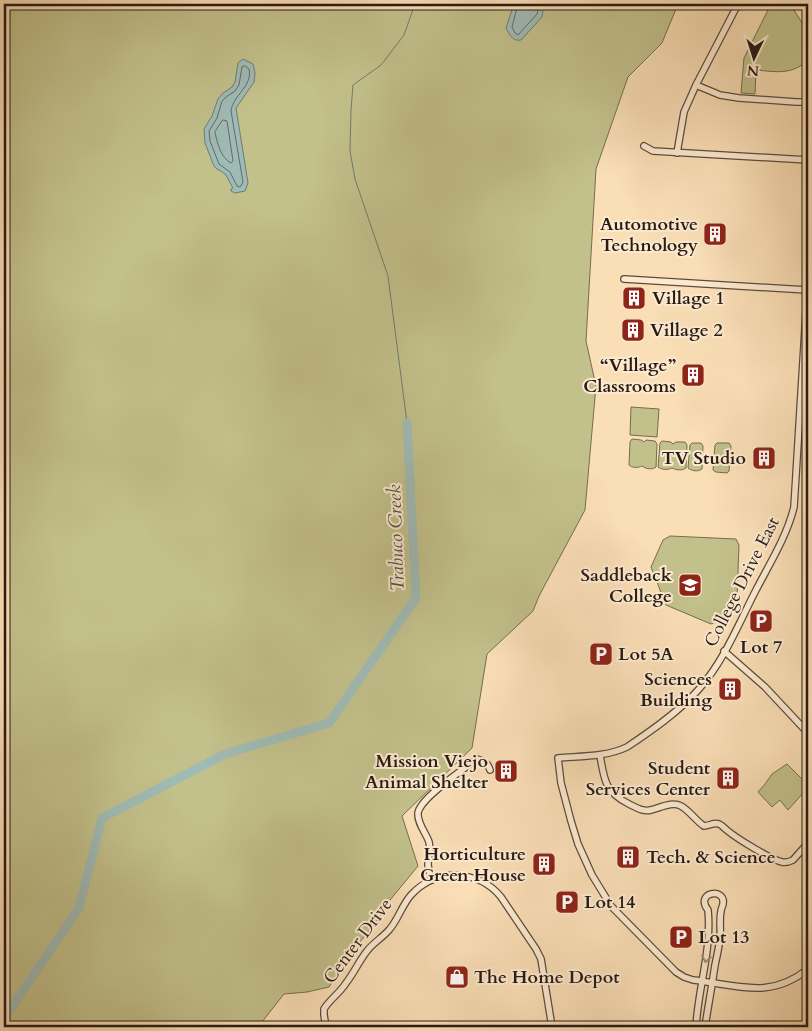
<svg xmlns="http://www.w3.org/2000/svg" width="812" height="1031" viewBox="0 0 812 1031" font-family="Cardo,serif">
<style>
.green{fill:#c2c08b;stroke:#756d50}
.water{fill:#9fbbb5;stroke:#6f7b75}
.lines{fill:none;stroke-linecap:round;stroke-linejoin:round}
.shore{stroke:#646a64;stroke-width:1}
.stream{stroke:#6f7b75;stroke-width:1}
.river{stroke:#9fbbb5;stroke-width:9}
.minor-casing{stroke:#5c4b3c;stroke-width:8}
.minor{stroke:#fcead0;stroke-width:5.5}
.oneway{stroke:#9d8c7b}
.labels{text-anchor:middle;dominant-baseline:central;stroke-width:4;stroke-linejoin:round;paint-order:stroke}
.poi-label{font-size:18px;font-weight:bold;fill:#281a14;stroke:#fcead0;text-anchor:end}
.street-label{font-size:18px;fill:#281a14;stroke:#fcead0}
.water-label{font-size:19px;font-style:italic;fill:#52524c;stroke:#fcead0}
</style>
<rect width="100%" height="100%" fill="#fadeb6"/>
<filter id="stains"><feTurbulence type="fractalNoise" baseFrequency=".004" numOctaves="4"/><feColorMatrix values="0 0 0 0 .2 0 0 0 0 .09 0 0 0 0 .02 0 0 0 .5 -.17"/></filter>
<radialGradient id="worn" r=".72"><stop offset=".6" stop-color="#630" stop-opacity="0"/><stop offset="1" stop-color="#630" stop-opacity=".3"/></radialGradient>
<g class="green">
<polygon points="4,4 678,4 662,43 628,77 596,169 586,341 596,386 585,510 539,596 533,611 487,654 472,748 402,816 418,866 390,900 375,924 358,944 329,987 307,992 284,994 258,1027 4,1027"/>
<path d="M771 4H790L808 32V60C792 75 777 72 756 70L755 94 741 93 744 58Z"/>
<polygon points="631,407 659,409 657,437 630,435"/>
<path d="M632 439 641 440 644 442 646 440 655 441 657 444 656 467C652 470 646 469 642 466 638 468 632 468 629 465L630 442Z"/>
<path d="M662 441 671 442 673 444 676 442H685L687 445 686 468C682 471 676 470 672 468 668 470 662 470 658 467L660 443Z"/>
<path d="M692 443H701L703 446 702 469C698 472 692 471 688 468L690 445Z"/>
<polygon points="717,443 729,443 731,446 729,471 727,473 716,472 713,470 715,445"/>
<polygon points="670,536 736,539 739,545 737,597 725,618 711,624 666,605 651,567 663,540"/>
<polygon points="787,764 808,785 804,789 804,792 788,810 780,800 772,807 758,792 765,784 772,774"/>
</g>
<g class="water">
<path d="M514 4H541L543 11 542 17 521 40C513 42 509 34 506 28Z"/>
<polygon points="243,59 253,64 255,73 254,82 236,108 248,183 245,191 235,193 231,191 231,189 233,188 226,175 221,171 217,169 214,166 205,143 204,129 212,116 218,99 223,93 232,87 235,82 238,63"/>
</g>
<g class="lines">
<g class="shore">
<polyline points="518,4 512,27 515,33 518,35 537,14 538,11 537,4"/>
<path d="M245 66 249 69C253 86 233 95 231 111L243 182 241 186 239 187 237 186 230 172 219 164 210 141 209 131 217 118 222 101 226 97 235 91 239 85 242 67Z"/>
<path d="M223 120 227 121 233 161 231 163C221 158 217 143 215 132Z"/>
</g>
<polyline class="stream" points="407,423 388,276 355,179 350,151 351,110 353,85 381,65 404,35 415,4"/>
<polyline class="river" points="4,1018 79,908 102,818 225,754 329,723 416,598 407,423"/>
<g class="minor-casing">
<g id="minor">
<polyline points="696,85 720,95 739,98 796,102 804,102 808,100"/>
<polyline points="644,146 653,151 808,160"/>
<polyline points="677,153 684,112 696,85 738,4"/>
<polyline points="624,279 807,290"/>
<path d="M808 280 794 507C787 536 770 563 756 590 739 623 724 661 699 689 680 711 651 731 627 747 606 757 581 756 558 758L561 783 571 821 578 844 592 875 611 906 676 972 684 977 693 980C737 985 770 1000 808 969"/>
<polyline points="724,651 765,687 808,733"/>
<path d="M600 755C604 780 605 792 629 804 637 808 643 812 651 810 660 808 672 801 681 806 690 811 696 821 704 826 709 826 714 822 719 824 722 825 725 829 728 831 736 838 772 860 782 862 786 863 789 862 793 860L808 843"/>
<path d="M431 880C430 875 429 870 428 865 428 857 431 850 429 842 426 833 417 823 418 813 420 798 464 769 477 759 484 761 488 763 490 770"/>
<path d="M326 1027 324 1015V1009C330 999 340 993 346 983 354 973 359 961 367 951 373 943 382 938 389 930 398 920 402 905 411 895 436 868 478 869 501 897L536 949 541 959 552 1027"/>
<path d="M696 1027C698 988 712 950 708 910 694 892 726 887 723 904 723 906 721 908 721 911 719 920 721 929 720 938 719 947 717 956 715 965 712 986 708 1007 705 1027"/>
</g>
</g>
<use href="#minor" class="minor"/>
</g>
<defs><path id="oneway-chevron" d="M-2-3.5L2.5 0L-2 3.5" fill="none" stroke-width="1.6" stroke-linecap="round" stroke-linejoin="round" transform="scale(1.25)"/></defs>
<use class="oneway" href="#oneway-chevron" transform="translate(706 959) rotate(99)"/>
<defs>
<g id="building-square" transform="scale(1.25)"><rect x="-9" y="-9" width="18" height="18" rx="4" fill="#8f2418" stroke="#fcead0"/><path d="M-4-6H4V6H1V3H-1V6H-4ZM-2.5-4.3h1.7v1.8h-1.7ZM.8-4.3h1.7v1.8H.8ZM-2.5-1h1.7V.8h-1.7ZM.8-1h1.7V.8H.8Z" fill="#fff"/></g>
<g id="university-square" transform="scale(1.25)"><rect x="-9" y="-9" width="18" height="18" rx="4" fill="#8f2418" stroke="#fcead0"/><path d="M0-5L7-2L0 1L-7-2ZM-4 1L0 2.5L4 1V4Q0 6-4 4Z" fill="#fff"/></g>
<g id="parking-square" transform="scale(1.25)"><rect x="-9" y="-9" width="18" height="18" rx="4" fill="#8f2418" stroke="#fcead0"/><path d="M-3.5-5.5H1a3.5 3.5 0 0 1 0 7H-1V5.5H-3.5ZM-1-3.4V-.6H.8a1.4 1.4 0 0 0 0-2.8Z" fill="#fff"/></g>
<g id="shop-square" transform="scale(1.25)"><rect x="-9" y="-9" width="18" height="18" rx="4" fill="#8f2418" stroke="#fcead0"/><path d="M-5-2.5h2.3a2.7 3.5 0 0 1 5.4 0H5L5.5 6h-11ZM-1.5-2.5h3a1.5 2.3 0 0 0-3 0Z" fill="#fff"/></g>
</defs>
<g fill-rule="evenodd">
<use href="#building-square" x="715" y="234"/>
<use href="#building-square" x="634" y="298"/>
<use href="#building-square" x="633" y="330"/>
<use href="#building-square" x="693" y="375"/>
<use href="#building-square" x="764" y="458"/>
<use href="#university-square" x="690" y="585"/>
<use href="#parking-square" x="761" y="621"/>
<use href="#parking-square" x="601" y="654"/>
<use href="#building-square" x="730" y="689"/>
<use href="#building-square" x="506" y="771"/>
<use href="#building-square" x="728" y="778"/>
<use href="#building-square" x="628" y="857"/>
<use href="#building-square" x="544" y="864"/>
<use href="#parking-square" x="567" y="902"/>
<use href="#parking-square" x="681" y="937"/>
<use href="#shop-square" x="457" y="977"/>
</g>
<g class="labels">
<g class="poi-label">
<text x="698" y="224">Automotive<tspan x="698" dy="21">Technology</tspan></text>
<text x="652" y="298" text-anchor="start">Village 1</text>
<text x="650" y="330" text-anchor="start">Village 2</text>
<text x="676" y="365">“Village”<tspan x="676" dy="21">Classrooms</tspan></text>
<text x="746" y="458">TV Studio</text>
<text x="672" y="575">Saddleback<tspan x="672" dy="21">College</tspan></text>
<text x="761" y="647" text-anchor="middle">Lot 7</text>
<text x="618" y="654" text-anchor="start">Lot 5A</text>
<text x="712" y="679">Sciences<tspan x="712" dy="21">Building</tspan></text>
<text x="488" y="761">Mission Viejo<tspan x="488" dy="21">Animal Shelter</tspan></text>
<text x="710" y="768">Student<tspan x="710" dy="21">Services Center</tspan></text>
<text x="526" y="854">Horticulture<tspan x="526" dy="21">Green House</tspan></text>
<text x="646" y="857" text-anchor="start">Tech. &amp; Science</text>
<text x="584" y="902" text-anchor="start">Lot 14</text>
<text x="698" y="937" text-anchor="start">Lot 13</text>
<text x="474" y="977" text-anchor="start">The Home Depot</text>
</g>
<g class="street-label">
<text transform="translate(742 582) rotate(-63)">College Drive East</text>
<text transform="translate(358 941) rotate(-53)">Center Drive</text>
</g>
<g class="water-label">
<text transform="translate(396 538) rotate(-92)">Trabuco Creek</text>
</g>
</g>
<rect width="812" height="1031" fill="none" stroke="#fadeb6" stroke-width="20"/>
<rect x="5" y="5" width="802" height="1021" fill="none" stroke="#281a14" stroke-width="2.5"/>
<rect x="10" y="10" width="792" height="1011" fill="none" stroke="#281a14"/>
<g transform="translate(754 58) rotate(184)" stroke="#fcead0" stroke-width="4" paint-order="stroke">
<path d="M0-4L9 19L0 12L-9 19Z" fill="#281a14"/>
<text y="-8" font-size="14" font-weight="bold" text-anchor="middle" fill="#281a14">N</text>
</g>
<rect width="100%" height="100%" filter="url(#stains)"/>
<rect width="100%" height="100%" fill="url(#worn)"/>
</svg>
